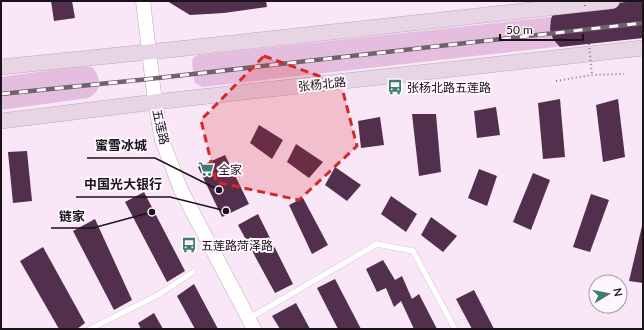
<svg xmlns="http://www.w3.org/2000/svg" width="644" height="330" viewBox="0 0 644 330" font-family="Lato,'Noto Sans SC',sans-serif">
<style>
.green{fill:#e5bddf}
.building{fill:#512f4d}
.lines{fill:none;stroke-linecap:round;stroke-linejoin:round}
.service-casing{stroke:#bcaab9;stroke-width:6}
.tertiary-casing{stroke:#bcaab9;stroke-width:15}
.secondary-casing{stroke:#bcaab9;stroke-width:16}
.path{stroke:#867984;stroke-width:2;stroke-dasharray:1 3;stroke-linecap:butt}
.service{stroke:#fff;stroke-width:5.5}
.tertiary{stroke:#fff;stroke-width:14}
.secondary{stroke:#e7d4e5;stroke-width:15}
.rail-casing{stroke:#6e626c;stroke-width:4.5}
.rail{stroke:#fff7fd;stroke-width:3;stroke-dasharray:9;stroke-linecap:butt}
.path-bridge{stroke:#867984;stroke-width:2;stroke-dasharray:1 3;stroke-linecap:butt}
.marked{fill:#d62828;fill-opacity:0.2;stroke:#d62828;stroke-width:3;stroke-dasharray:8 5;stroke-linejoin:round}
.labels{text-anchor:middle;dominant-baseline:central;stroke-width:4;stroke-linejoin:round;paint-order:stroke}
.street-label{font-size:12px;fill:#1a1319;stroke:#fff7fd}
.poi-label{font-size:12px;fill:#1a1319;stroke:#fff7fd;text-anchor:start}
.leader{fill:none;stroke:#1a1319;stroke-width:1.5}
.callout-dot{fill:#1a1319;stroke:#fff7fd;stroke-width:1.5}
.callout-label{font-size:13px;text-anchor:middle;font-weight:bold;fill:#1a1319;stroke:#fff7fd;stroke-width:4;stroke-linejoin:round;paint-order:stroke}
</style>
<rect width="100%" height="100%" fill="#f9e6f6"/>
<g class="green">
<polygon points="643,7 643,37 202,87 195,83 192,64 193,58 199,55"/>
<path d="M82 66 92 67C102 78 102 91 88 98L1 110V77Z"/>
</g>
<g class="building">
<polygon points="51,1 72,1 75,18 54,21"/>
<polygon points="167,1 266,1 267,7 224,13 190,15"/>
<polygon points="635,1 643,1 643,38 560,47 553,39 550,29 551,19 555,10"/>
<polygon points="560,99 565,157 543,159 538,103"/>
<polygon points="618,99 625,157 603,162 596,105"/>
<polygon points="496,107 500,135 477,138 474,111"/>
<polygon points="412,114 436,114 441,172 419,176"/>
<polygon points="380,117 384,145 361,148 358,121"/>
<polygon points="259,125 283,140 272,159 250,143"/>
<polygon points="296,144 323,162 309,178 287,162"/>
<polygon points="27,151 32,201 13,203 8,152"/>
<polygon points="225,155 249,204 222,217 198,167"/>
<polygon points="335,167 361,185 347,201 325,185"/>
<polygon points="479,169 497,176 487,206 468,198"/>
<polygon points="533,173 550,180 531,230 513,222"/>
<polygon points="144,192 185,271 167,282 125,202"/>
<polygon points="591,194 609,200 590,252 573,247"/>
<polygon points="391,196 417,214 406,232 381,214"/>
<polygon points="303,198 328,245 312,254 289,205"/>
<polygon points="258,214 293,284 275,293 238,225"/>
<polygon points="431,217 457,236 443,252 421,235"/>
<polygon points="95,219 132,300 114,310 73,231"/>
<polygon points="642,226 643,226 643,283 629,281"/>
<polygon points="43,247 85,323 77,329 59,329 20,261"/>
<polygon points="383,260 395,280 402,276 412,299 419,294 437,329 414,329 401,301 394,307 386,288 377,292 366,269"/>
<polygon points="335,279 361,329 338,329 317,288"/>
<polygon points="194,284 218,329 195,329 177,296"/>
<polygon points="474,290 494,329 472,329 456,299"/>
<polygon points="296,303 310,329 280,329 272,316"/>
<polygon points="154,313 163,329 141,329 138,323"/>
</g>
<g class="lines">
<g class="service-casing">
<g id="service">
<polyline points="248,319 377,244 413,251 455,329"/>
<polyline points="90,329 158,295 193,272"/>
</g>
</g>
<g class="tertiary-casing">
<polyline id="tertiary" points="143,1 155,102 162,140 181,190 254,329"/>
</g>
<g class="secondary-casing">
<g id="secondary">
<polyline points="1,67 187,48 612,1"/>
<polyline points="1,121 155,102 643,48"/>
</g>
</g>
<polyline class="path" points="556,81 592,75 624,74"/>
<use href="#service" class="service"/>
<use href="#tertiary" class="tertiary"/>
<use href="#secondary" class="secondary"/>
<g class="rail-casing">
<polyline id="rail" points="1,94 149,79 643,23"/>
</g>
<use href="#rail" class="rail"/>
<g class="path-bridge">
<polyline points="585,1 585,7"/>
<polyline points="589,44 592,75"/>
</g>
</g>
<path class="marked" d="M264 56 341 84 357 146 299 200 216 182 201 120Z"/>
<defs>
<g id="bus-bare" transform="scale(1.2)"><path d="M-5-6H5V4H4V6H2V4H-2V6H-4V4H-5ZM-3.5-4V0h7V-4ZM-3.5 1.2v1.5H-2V1.2ZM2 1.2v1.5H3.5V1.2Z" fill="#3c7d6d" stroke="#fff7fd" stroke-width="2.5" paint-order="stroke"/></g>
<g id="supermarket-bare" transform="scale(1.2)"><path d="M-6-5.5h2.5l.6 2H6L4.5 2H-2.5L-4.4-4H-6ZM-1.5 3.2a1.3 1.3 0 1 0 .1 0ZM3 3.2a1.3 1.3 0 1 0 .1 0Z" fill="#3c7d6d" stroke="#fff7fd" stroke-width="2.5" paint-order="stroke"/></g>
</defs>
<g fill-rule="evenodd">
<use href="#bus-bare" x="395" y="87"/>
<use href="#supermarket-bare" x="206" y="169"/>
<use href="#bus-bare" x="189" y="245"/>
</g>
<g class="labels">
<g class="street-label">
<text transform="translate(322 84) rotate(-6)">张杨北路</text>
<text transform="translate(161 127) rotate(77)">五莲路</text>
</g>
<g class="poi-label">
<text x="407" y="87">张杨北路五莲路</text>
<text x="218" y="169">全家</text>
<text x="201" y="245">五莲路菏泽路</text>
</g>
</g>
<path class="leader" d="M219 190L155 158H87M226 211L170 197H76M152 212L93 228H51"/>
<g class="callout-dot">
<circle cx="219" cy="190" r="4"/>
<circle cx="226" cy="211" r="4"/>
<circle cx="152" cy="212" r="4"/>
</g>
<g class="callout-label">
<text x="121" y="150">蜜雪冰城</text>
<text x="123" y="189">中国光大银行</text>
<text x="72" y="221">链家</text>
</g>
<rect width="644" height="330" fill="none" stroke="#1a1319" stroke-width="4"/>
<g transform="translate(608 294) rotate(80)"><circle r="19" fill="#fff7fd" stroke="#a39ca2"/>
<path d="M0-3L7 15L0 10L-7 15Z" fill="#3c7d6d"/>
<text y="-6" font-size="11" font-weight="bold" text-anchor="middle" fill="#1a1319">N</text>
</g>
<path d="M500 34v6h83v-6" fill="none" stroke="#1a1319" stroke-width="2"/>
<text x="506" y="34" font-size="12" fill="#1a1319" stroke="#fff7fd" stroke-width="3" paint-order="stroke">50 m</text>
</svg>
